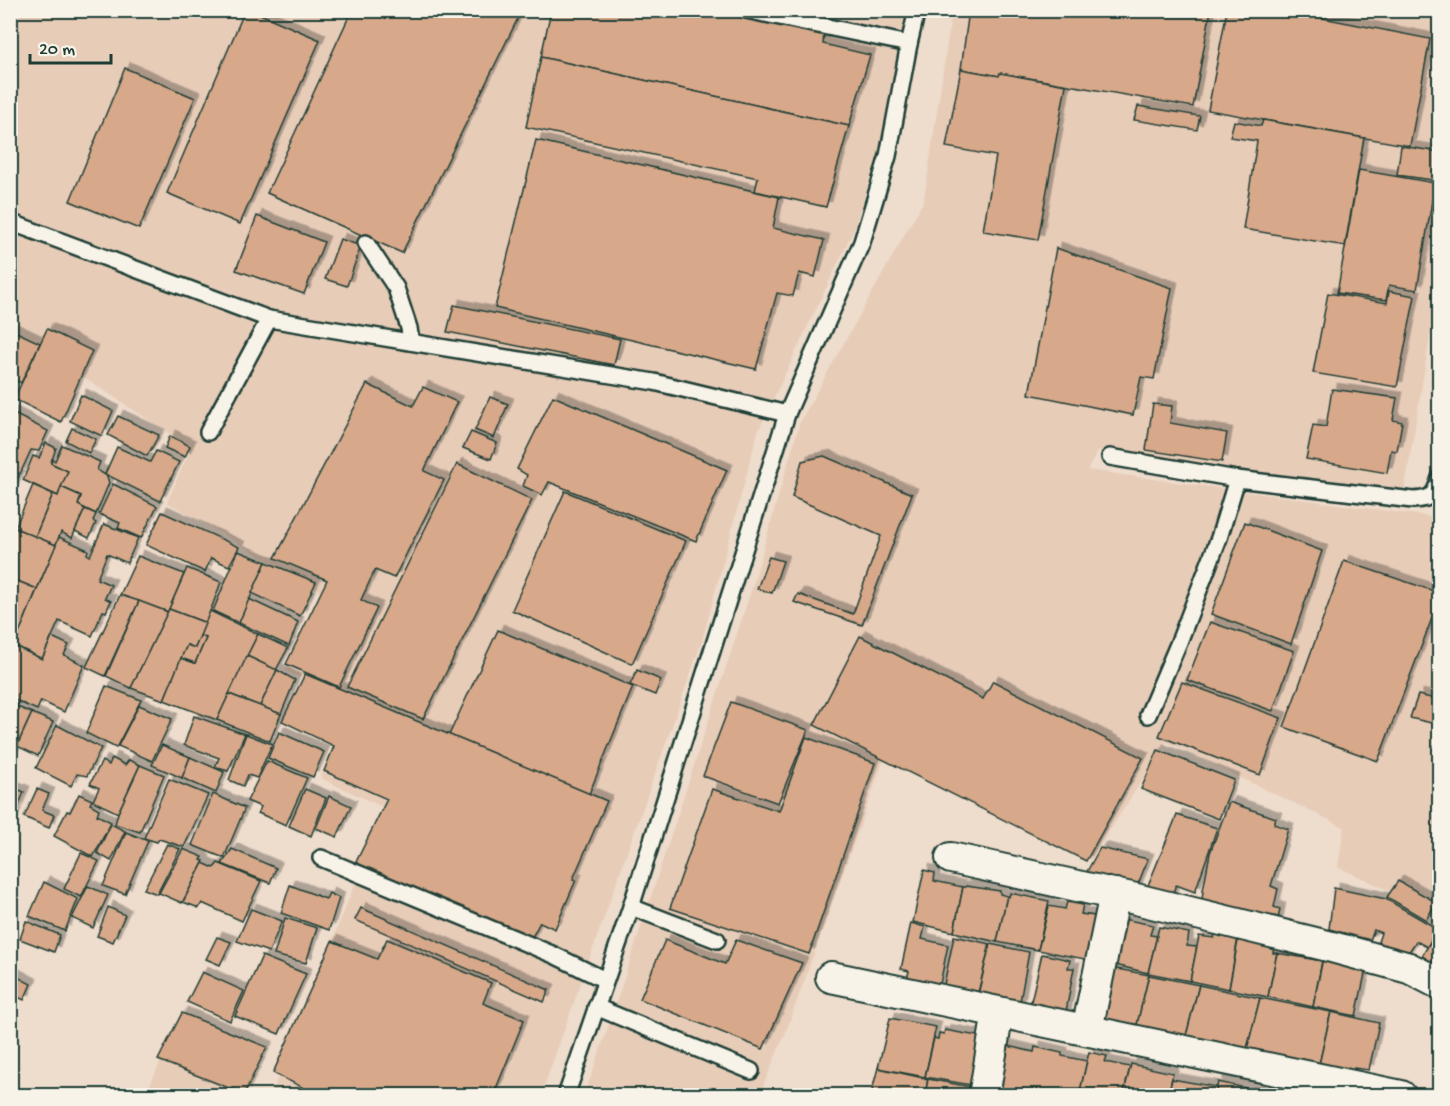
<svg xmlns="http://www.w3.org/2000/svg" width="1450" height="1106" viewBox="0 0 1450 1106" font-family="'Gochi Hand',sans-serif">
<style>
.built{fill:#e7ccb8}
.building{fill:#d8a88a;stroke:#1f3d34;stroke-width:1.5;filter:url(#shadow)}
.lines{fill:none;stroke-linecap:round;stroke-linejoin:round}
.service-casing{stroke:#1f3d34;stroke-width:20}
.minor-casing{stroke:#1f3d34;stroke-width:34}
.service{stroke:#f7f3e8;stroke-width:15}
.minor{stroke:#f7f3e8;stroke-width:30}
</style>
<defs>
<filter id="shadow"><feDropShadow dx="5.5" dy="-5.5" stdDeviation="0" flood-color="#0004"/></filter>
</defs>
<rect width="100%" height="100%" fill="#eedccc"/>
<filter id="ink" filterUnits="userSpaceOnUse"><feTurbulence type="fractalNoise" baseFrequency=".0167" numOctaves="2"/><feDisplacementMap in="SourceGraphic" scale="12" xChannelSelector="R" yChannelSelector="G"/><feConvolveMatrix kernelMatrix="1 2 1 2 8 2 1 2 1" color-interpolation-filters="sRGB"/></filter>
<g filter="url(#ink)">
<g class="built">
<polygon points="10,11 920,11 915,37 854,229 758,431 702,641 541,1095 271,1095 385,808 320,778 334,746 288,722 308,681 285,671 320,591 167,502 191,448 11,329"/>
<polygon points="952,11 1439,11 1439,282 1404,492 1098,451 1087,470 1439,518 1439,913 1338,867 1344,827 1166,742 1091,860 884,759 785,1034 759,1095 584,1096 607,1031 752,588 800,422 924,200"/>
<polygon points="161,1061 247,1095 145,1096"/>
</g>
<g class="building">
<polygon points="245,10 251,10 320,40 240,224 167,193"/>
<polygon points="352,10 522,10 402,253 267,193"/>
<polygon points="551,10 724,10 824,33 823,44 870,55 849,126 541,57"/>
<polygon points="969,10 1211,10 1193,107 1000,73 999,76 961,69"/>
<polygon points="1227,10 1282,10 1430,39 1410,146 1208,110"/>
<polygon points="541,57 849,126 826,207 755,191 758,178 526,127"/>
<polygon points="125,68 195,98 139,229 70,201"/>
<polygon points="961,69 999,76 1000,73 1066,85 1038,240 983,231 996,156 946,147"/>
<polygon points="1138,106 1200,116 1197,130 1134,120"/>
<polygon points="1263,120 1364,138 1345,246 1243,229 1257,141 1230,137 1234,121 1261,126"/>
<polygon points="536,140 779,197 773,228 824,240 815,277 799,273 793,296 777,293 756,369 495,308"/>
<polygon points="1401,146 1440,152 1440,181 1397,175"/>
<polygon points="1359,170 1435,183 1417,290 1389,285 1386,300 1337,293"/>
<polygon points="257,216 324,242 304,294 236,270"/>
<polygon points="340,239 361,246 347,286 325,279"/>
<polygon points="1056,248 1172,288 1154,379 1141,377 1133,415 1029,394"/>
<polygon points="1389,291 1415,296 1397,387 1313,373 1328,293 1387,303"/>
<polygon points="454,305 620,339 614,365 447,332"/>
<polygon points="10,329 40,343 21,383 10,377"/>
<polygon points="47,329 92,351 61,422 14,399"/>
<polygon points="367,384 413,406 423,387 457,402 424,471 444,480 394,578 375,570 361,600 377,608 339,687 286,664 327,580 275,558"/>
<polygon points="1332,389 1397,398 1393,420 1402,422 1397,451 1391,450 1387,473 1306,459 1313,425 1326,427"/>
<polygon points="81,395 113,411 102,436 70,421"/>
<polygon points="553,396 727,470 696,541 549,482 542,495 523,486 527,475 517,469"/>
<polygon points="490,397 508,404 494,438 475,430"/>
<polygon points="1153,404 1172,406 1170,423 1227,433 1222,462 1146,450"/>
<polygon points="10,412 48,431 39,451 31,450 20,474 10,470"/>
<polygon points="118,416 159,435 147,456 108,435"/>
<polygon points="72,428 96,439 89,453 66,441"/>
<polygon points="471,432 497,443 491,459 463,448"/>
<polygon points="170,436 190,446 185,457 165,448"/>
<polygon points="46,443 56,448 51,463 68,471 58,496 23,480 33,456 39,458"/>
<polygon points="62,445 100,462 97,470 107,476 109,483 96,514 78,505 81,496 61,487 68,471 51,463 52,459 55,461"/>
<polygon points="117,447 150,462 156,451 179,462 160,501 105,474"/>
<polygon points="824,456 912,494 862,625 794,602 798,594 853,614 881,536 792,497 802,461"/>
<polygon points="457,464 532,500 423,719 347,687"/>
<polygon points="10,472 19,476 10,494"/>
<polygon points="113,484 157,506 141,538 118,528 120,523 99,514"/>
<polygon points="33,485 53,494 35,537 15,528"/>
<polygon points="61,487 81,496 78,505 85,509 72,538 61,532 56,545 35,537 53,494 58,496"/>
<polygon points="565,491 686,541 632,664 512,610"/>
<polygon points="85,509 96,514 93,521 96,523 89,538 75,531"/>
<polygon points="162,512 239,547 229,566 211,558 205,572 146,545"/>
<polygon points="1245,522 1322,551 1291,644 1211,614"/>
<polygon points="104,524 138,538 127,563 107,554 97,579 111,585 105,598 111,601 106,612 103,611 92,636 59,621 42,659 14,645 59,537 88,550 87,554 90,556"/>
<polygon points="15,528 56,545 37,589 10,578 10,538"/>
<polygon points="238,551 266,562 239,623 213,611"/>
<polygon points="138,556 184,574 168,612 120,595"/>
<polygon points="769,557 783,561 772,593 757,589"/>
<polygon points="1344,561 1440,593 1440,597 1378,761 1284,727"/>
<polygon points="266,562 316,582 300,616 252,593"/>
<polygon points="187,568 221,582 206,623 169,609"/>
<polygon points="10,578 37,589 17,638 10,635"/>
<polygon points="120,595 139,601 105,676 86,667"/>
<polygon points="249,599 298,622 289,646 239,623"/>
<polygon points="139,601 168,612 131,688 106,676"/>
<polygon points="169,609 206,623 195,648 187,645 164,700 131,688"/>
<polygon points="210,611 258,634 217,720 164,700 181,658 195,663 206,638 200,636"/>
<polygon points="1210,622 1294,651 1273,711 1187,680"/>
<polygon points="498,630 633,687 589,794 449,735"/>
<polygon points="258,634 288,648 276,670 247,656"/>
<polygon points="200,636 206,638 195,663 181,658 187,645 195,648"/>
<polygon points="860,636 983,699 993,681 1143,758 1086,861 814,725"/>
<polygon points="52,637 69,645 64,655 84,665 64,712 41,701 37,710 10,698 10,644 42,659"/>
<polygon points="247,656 277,670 260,706 229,694"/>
<polygon points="277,670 295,680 281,714 260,706"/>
<polygon points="637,670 661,680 655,695 630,685"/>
<polygon points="305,674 607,801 573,879 576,880 555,929 540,922 530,941 352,870 387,799 324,771 334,746 282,721"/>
<polygon points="1182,682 1281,718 1260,775 1159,736"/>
<polygon points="106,686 141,700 116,748 86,733"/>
<polygon points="229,694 281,714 270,741 217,720"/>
<polygon points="1418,695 1440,700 1440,725 1410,718"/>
<polygon points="731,702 808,730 778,803 703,776"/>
<polygon points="10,704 32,713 11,759 10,759"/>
<polygon points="139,705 172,719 152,761 118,746"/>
<polygon points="32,713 53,722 38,756 17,746"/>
<polygon points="194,716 245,734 228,771 215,767 219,758 184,745"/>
<polygon points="57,725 101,748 87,776 77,774 71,786 36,768"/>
<polygon points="279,732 324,752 313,777 268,758"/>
<polygon points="246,734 272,744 257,778 248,775 243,786 229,780"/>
<polygon points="806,737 875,763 809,954 670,908 712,789 779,811"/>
<polygon points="162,745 190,757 182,778 152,765"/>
<polygon points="1158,750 1234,780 1219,819 1141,789"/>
<polygon points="190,757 224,772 216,793 182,778"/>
<polygon points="112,758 125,765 129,760 140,765 118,813 93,801 99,788 90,784 102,761 109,765"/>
<polygon points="267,761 307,778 286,825 258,813 261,807 247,801"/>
<polygon points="140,765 164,775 140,832 115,824 118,813"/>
<polygon points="169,779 208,795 184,847 159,839 157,842 144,838"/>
<polygon points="10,786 24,792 11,825 10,824"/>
<polygon points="37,789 49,794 42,810 54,815 49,828 24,817"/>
<polygon points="305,789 326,798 311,836 289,826"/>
<polygon points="79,794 92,800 90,804 99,809 97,815 111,822 93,857 54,836 67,811 70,812"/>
<polygon points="213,794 245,808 224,858 192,845"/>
<polygon points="329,796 351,806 337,837 316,828"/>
<polygon points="1229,802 1276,818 1274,824 1288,829 1271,886 1278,889 1274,907 1280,909 1276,929 1201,910 1203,890 1210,853"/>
<polygon points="1177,815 1217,828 1195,892 1176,885 1167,906 1142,900"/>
<polygon points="111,824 125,831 111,861 97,853"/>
<polygon points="126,832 148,841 125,894 103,886"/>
<polygon points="167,844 180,849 157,894 144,889"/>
<polygon points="1100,848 1148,859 1133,897 1080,884"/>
<polygon points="183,849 203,857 201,860 204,861 182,903 159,893"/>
<polygon points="232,849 276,868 270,883 222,864"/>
<polygon points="81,853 99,861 81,897 64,889"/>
<polygon points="203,863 214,868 218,863 261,881 242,921 202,903 199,908 183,902"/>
<polygon points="924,870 935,873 934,881 963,887 954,932 913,922"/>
<polygon points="1398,881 1436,902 1426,920 1387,897"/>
<polygon points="44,882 78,899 65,931 29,916"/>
<polygon points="290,885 326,899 329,893 339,898 329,930 281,913"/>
<polygon points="88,886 108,895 93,928 72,918"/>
<polygon points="966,886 1000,891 1000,894 1007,896 997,942 954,932 963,887 966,887"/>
<polygon points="1334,888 1386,899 1438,929 1427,947 1416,941 1405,958 1377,945 1381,933 1374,930 1370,940 1329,929"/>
<polygon points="1010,893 1049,901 1038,950 997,942 1007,896 1009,897"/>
<polygon points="1067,902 1083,905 1081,914 1095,916 1093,925 1105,927 1095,961 1038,950 1049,906 1065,909"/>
<polygon points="108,907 125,915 113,942 97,936"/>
<polygon points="361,908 549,990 544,1002 355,920"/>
<polygon points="251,909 282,921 269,952 237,941"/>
<polygon points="1113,917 1153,925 1150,935 1157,936 1148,973 1103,962"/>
<polygon points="285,918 317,928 306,963 274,955"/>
<polygon points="26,921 60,935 54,952 20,939"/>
<polygon points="911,923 925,927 922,939 948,945 939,989 906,983 909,971 901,969"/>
<polygon points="1159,927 1189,933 1187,946 1197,947 1190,981 1148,973"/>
<polygon points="1438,929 1440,930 1440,981 1429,974 1435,964 1422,956"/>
<polygon points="1215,934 1238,938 1229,989 1190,981 1199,936 1214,938"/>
<polygon points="1239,935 1274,945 1273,953 1277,953 1268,997 1229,989"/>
<polygon points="954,936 990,944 975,1005 942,994"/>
<polygon points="217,937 231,942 220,965 206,959"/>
<polygon points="387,939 491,983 483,1003 524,1020 493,1096 298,1096 302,1087 273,1073 332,941 377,959"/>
<polygon points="665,940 725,964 736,940 802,963 763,1049 640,999"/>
<polygon points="990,944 1029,952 1018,1013 977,999"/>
<polygon points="1277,953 1322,961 1313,1007 1268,997"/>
<polygon points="1324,953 1366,969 1356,1016 1313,1007"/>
<polygon points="1042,954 1070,960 1068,968 1074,968 1065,1017 1029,1010"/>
<polygon points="262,956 306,974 279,1034 235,1016"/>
<polygon points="1101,966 1149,975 1135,1033 1089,1022"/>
<polygon points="202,972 244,991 230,1021 187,1002"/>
<polygon points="10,973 31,984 24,1000 10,993"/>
<polygon points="1149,975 1199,985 1184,1044 1135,1033"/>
<polygon points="1199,985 1260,998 1244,1061 1184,1044"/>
<polygon points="1260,998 1331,1012 1318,1069 1244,1061"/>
<polygon points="1331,1012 1379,1023 1369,1070 1354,1068 1352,1077 1318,1069"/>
<polygon points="182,1013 267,1047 244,1094 158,1060"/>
<polygon points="890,1018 936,1027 925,1077 878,1068"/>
<polygon points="945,1030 983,1037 971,1085 925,1077 934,1038 938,1039 939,1033 944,1034"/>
<polygon points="1003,1045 1034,1052 1035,1047 1062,1053 1062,1056 1087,1061 1079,1096 1009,1096 992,1092"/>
<polygon points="1089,1052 1107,1056 1105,1062 1130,1067 1123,1096 1079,1096"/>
<polygon points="1131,1064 1173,1073 1168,1096 1123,1096"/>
<polygon points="878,1068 928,1079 925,1096 878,1096 871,1094"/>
<polygon points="928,1079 971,1087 969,1096 925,1096"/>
<polygon points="1172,1079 1217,1087 1215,1096 1168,1096"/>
<polygon points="1218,1082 1259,1091 1259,1096 1215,1096"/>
</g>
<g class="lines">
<g class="service-casing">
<g id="service">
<polyline points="746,10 909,44"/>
<polyline points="10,222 269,319 654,382 787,414"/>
<polyline points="366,243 396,288 409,328 411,342"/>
<polyline points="208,432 269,319"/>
<path d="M1110 457 1237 479 1413 500C1432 499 1434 496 1440 478"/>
<polyline points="1148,715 1179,642 1219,538 1237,479"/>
<polyline points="321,858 554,955 605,980"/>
<polyline points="631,907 717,940"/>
<polyline points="596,1007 751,1071"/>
<polyline points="566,1096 631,907 787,414 862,242 888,156 909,44 917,10"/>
</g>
</g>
<g class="minor-casing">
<g id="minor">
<polyline points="951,858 1136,899 1332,947 1409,968 1440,984"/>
<polyline points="831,977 1401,1096"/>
<polyline points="1087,1030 1115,894"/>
<polyline points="984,1096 998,1012"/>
</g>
</g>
<use href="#service" class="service"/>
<use href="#minor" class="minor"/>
</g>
</g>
<rect width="1450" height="1106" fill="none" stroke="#f7f3e8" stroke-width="36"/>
<rect x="18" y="18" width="1414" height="1070" fill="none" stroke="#1f3d34" stroke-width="2" filter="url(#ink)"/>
<path d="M30 54v9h81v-9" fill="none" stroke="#1f3d34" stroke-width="3"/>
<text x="39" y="54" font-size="18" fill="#1f3d34" stroke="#f7f3e8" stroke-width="4.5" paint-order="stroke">20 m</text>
</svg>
